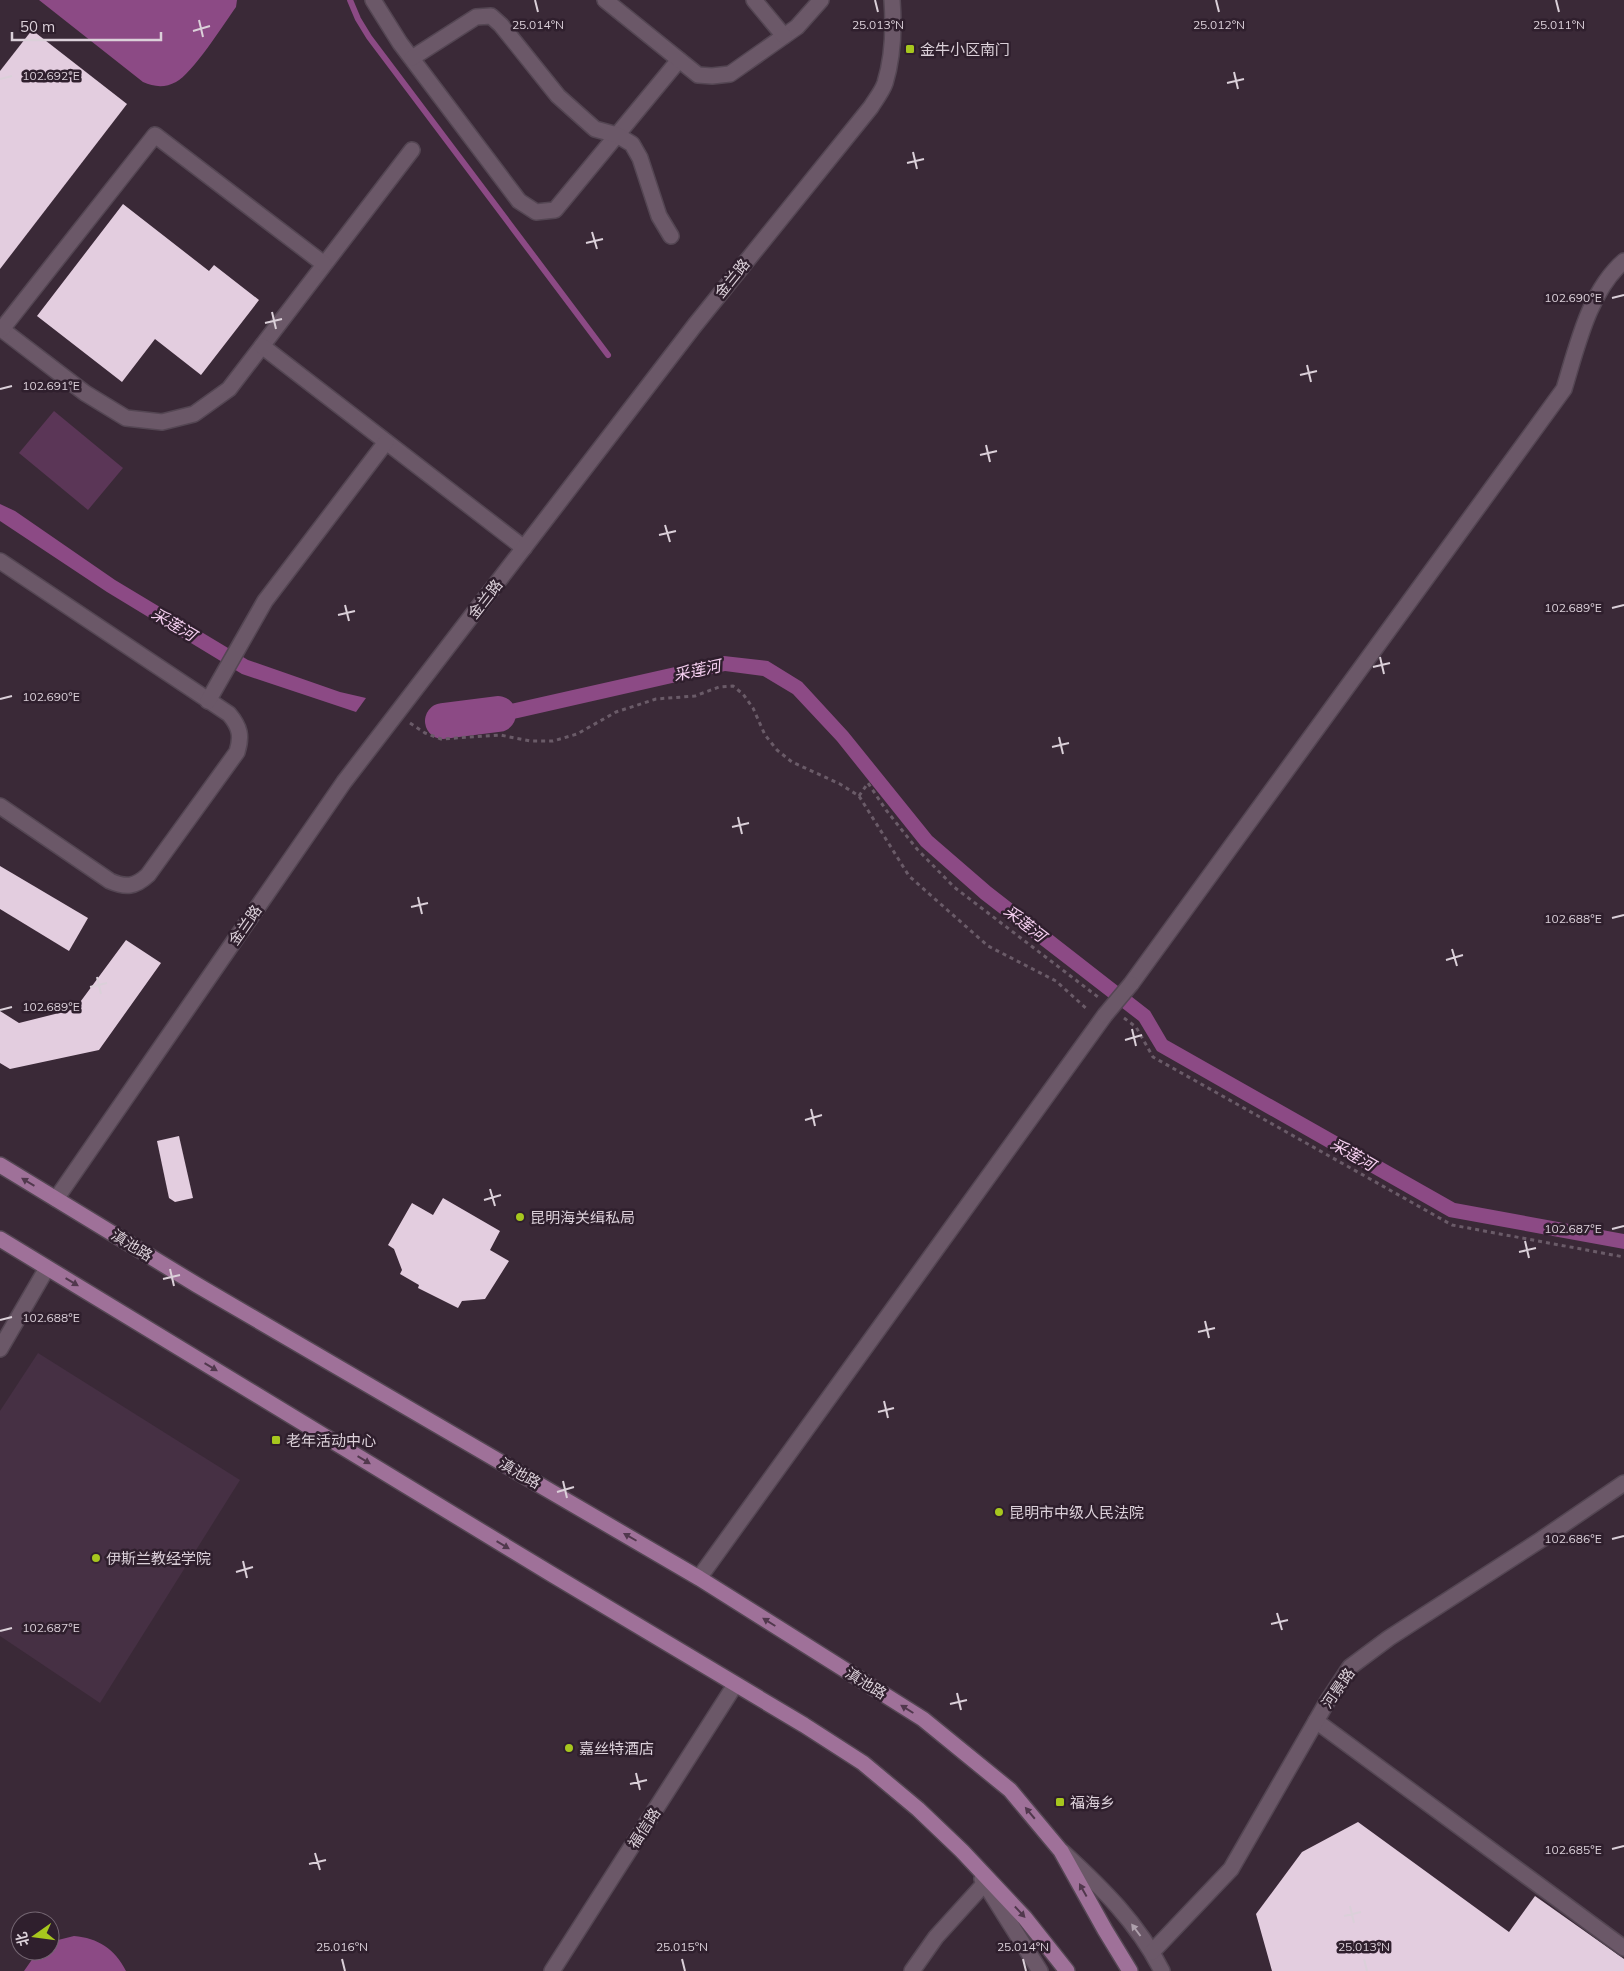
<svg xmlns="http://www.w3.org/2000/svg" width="1624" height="1971" viewBox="0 0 1624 1971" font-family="Mulish,'Noto Sans SC',sans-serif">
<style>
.built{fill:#463044}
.green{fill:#5b3657}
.water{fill:#8c4a85}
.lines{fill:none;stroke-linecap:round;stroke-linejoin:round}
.stream{stroke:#8c4a85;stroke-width:6}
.river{stroke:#8c4a85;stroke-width:36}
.building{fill:#e3cddf}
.minor-casing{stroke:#544653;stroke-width:18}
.major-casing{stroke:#544653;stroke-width:18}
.path{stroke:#6a5b68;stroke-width:3;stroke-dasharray:4 4;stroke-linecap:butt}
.minor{stroke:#6b5868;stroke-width:15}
.major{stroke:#9f7199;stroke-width:15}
.minor-bridge-casing{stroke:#544653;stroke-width:18;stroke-linecap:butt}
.minor-bridge{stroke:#6b5868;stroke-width:15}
.oneway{fill:#51384d}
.oneway2{fill:#aea0ac}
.ticks{fill:none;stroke:#dbd0d9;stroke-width:2}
.poi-dot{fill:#a7c71e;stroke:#2f1f2d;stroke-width:2}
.labels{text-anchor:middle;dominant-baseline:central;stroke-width:5;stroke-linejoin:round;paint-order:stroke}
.poi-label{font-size:15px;fill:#dbd0d9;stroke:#2f1f2d;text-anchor:start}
.street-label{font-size:15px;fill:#dbd0d9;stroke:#2f1f2d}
.water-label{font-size:16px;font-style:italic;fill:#f5cff0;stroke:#2f1f2d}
.ticks-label{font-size:12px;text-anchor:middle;fill:#dbd0d9;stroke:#2f1f2d;stroke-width:5;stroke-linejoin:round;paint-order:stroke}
</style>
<rect width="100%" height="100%" fill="#3a2937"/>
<polygon class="built" points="38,1353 240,1480 100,1703 0,1636 0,1411"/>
<polygon class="green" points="54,411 123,468 88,510 19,453"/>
<g class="water">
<path d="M39 0H237L236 7C224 24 192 74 176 82 165 88 154 87 143 82Z"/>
<polygon points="0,504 15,511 115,580 248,660 340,692 366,698 356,712 242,674 107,592 0,521"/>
<polygon points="724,656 768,661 802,682 848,732 932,836 991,887 1150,1011 1167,1040 1455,1203 1624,1234 1624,1249 1449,1217 1157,1051 1139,1021 981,899 921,846 837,741 793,694 763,676 725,671 518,718 479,725 444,728 455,712 477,711 515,703"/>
<path d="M74 1936C98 1938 115 1949 126 1971H24L38 1951H50V1942Z"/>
</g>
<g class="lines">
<polyline class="stream" points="350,0 358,19 369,37 608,355"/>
<polyline class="river" points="443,721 498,714"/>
</g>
<g class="building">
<polygon points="32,30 127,104 0,269 0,71"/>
<polygon points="123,204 209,271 214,265 259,300 201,375 155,339 122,382 37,316"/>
<polygon points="0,866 88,918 69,951 0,909"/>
<polygon points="126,940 161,963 99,1050 10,1069 0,1063 0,1011 19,1023 75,1009"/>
<polygon points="179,1136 193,1198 175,1202 169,1198 157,1141"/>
<polygon points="443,1198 500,1231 490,1250 509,1261 485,1299 462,1301 458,1308 418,1288 419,1285 400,1274 402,1270 394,1249 388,1245 412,1203 433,1215"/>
<polygon points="1358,1822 1509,1932 1535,1896 1624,1959 1624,1971 1272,1971 1256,1914 1302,1852"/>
</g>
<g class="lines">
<g class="minor-casing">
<g id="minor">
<polyline points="373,0 400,43 519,201 536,212 555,210 679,60"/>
<polyline points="605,0 698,75 712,76 730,74 797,27 821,0"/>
<polyline points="754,0 784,36"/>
<polyline points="412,58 476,17 491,16 501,25 558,96 595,129 617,135 632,144 640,158 659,216 671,236"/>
<polyline points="0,328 85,393 126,418 162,422 194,414 229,389 412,150"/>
<polyline points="2,329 155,135 324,264"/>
<polyline points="262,346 524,548"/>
<path d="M0 561 229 714C240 727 242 736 237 752L148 875C135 887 126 888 110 881L0 806"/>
<polyline points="208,701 265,601 386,442"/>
<path d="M1131 984 1564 389C1577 347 1589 291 1624 261"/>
<path d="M56 1199 344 782 695 325 871 107C875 100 882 92 885 83 893 57 894 27 892 0"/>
<polyline points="0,1349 47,1268"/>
<polyline points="699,1578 1105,1015"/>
<polyline points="1316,1721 1624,1948"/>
<path d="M1063 1852C1102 1888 1138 1923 1162 1971"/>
<polyline points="982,1879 1040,1971"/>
<polyline points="1152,1952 1231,1869 1327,1702 1350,1667 1389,1638 1542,1539 1624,1483"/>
<polyline points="552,1971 735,1685"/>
<polyline points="912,1971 936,1937 985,1883"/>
</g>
</g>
<g class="major-casing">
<g id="major">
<polyline points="0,1165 197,1285 699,1578 923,1719 1010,1790 1061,1851 1105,1930 1130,1971"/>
<polyline points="0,1239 553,1575 804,1725 863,1763 918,1809 962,1851 1025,1918 1067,1971"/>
</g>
</g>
<g class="path">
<polyline points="410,723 425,733 441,739 500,735 530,741 553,741 577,734 616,712 656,699 695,696 719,687 733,686 743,694 753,708 765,735 777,750 792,762 840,784 859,796 909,876 988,946 1056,981 1088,1010"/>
<polyline points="859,796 868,783 886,810 917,849 954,887 1098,997"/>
<polyline points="1124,1018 1136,1027 1153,1057 1452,1225 1624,1257"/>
</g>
<use href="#minor" class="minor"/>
<use href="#major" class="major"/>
<g class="minor-bridge-casing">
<polyline id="minor-bridge" points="1105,1015 1131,984"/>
</g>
<use href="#minor-bridge" class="minor-bridge"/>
</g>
<defs><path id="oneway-solid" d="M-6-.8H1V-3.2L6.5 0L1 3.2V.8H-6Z" transform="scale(1.25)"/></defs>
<g class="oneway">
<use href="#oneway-solid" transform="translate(28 1182) rotate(-149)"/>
<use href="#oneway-solid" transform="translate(72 1282) rotate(31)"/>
<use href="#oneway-solid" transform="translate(211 1367) rotate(31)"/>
<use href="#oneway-solid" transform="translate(364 1460) rotate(31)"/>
<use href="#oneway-solid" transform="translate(630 1537) rotate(-150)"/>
<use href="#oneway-solid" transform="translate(503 1545) rotate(31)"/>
<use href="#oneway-solid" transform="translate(769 1622) rotate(-148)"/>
<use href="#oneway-solid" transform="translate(907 1709) rotate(-148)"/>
<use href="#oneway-solid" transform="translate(1030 1813) rotate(-130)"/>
<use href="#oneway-solid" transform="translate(1083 1890) rotate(-119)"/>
<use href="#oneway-solid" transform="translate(1020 1912) rotate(47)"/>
</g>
<use class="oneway2" href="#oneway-solid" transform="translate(1136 1930) rotate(-127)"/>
<path class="ticks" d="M535 0 538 12M875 0 878 12M1216 0 1219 12M1556 0 1559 12M199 20 203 37M193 31 210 26M1234 72 1238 89M0 79 12 76M1227 83 1244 79M913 152 917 169M907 163 924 159M592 232 597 249M586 243 603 239M1612 298 1624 295M272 312 276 329M265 323 282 319M1307 365 1311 382M1300 375 1317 371M0 389 12 386M986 445 990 462M980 455 997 451M665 525 670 542M659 535 676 531M345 605 349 621M1612 608 1624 605M338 615 355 611M1380 657 1384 674M1373 667 1390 663M0 699 12 696M1059 737 1063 754M1052 747 1069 743M738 817 742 834M732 827 749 823M418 897 422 914M411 907 428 903M1612 918 1624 915M1452 949 1457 966M1446 960 1463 955M97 977 101 994M90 987 107 983M0 1010 12 1007M1132 1029 1136 1046M1125 1040 1142 1035M811 1109 815 1126M805 1120 822 1115M490 1189 495 1206M484 1200 501 1195M1612 1229 1624 1226M1525 1241 1529 1258M1519 1252 1536 1248M170 1269 174 1286M163 1279 180 1275M0 1320 12 1317M1205 1321 1209 1338M1198 1332 1215 1328M884 1401 888 1418M878 1412 894 1408M563 1481 567 1498M557 1492 574 1487M1612 1539 1624 1536M243 1561 247 1578M236 1572 253 1567M1277 1613 1282 1630M1271 1624 1288 1620M0 1631 12 1628M957 1693 961 1710M950 1704 967 1700M636 1773 640 1790M630 1784 647 1780M1612 1849 1624 1846M315 1853 320 1870M309 1864 326 1860M1350 1906 1354 1923M1344 1916 1361 1912M342 1959 345 1971M682 1959 685 1971M1023 1959 1026 1971M1364 1959 1367 1971"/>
<g class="poi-dot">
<rect x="905" y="44" width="10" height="10" rx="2.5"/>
<circle cx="520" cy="1217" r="5"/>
<rect x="271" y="1435" width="10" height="10" rx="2.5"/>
<circle cx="999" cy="1512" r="5"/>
<circle cx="96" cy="1558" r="5"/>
<circle cx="569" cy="1748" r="5"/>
<rect x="1055" y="1797" width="10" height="10" rx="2.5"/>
</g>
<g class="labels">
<g class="poi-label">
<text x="920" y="49">金牛小区南门</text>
<text x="530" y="1217">昆明海关缉私局</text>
<text x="286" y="1440">老年活动中心</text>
<text x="1009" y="1512">昆明市中级人民法院</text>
<text x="106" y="1558">伊斯兰教经学院</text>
<text x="579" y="1748">嘉丝特酒店</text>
<text x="1070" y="1802">福海乡</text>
</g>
<g class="street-label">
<text transform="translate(732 278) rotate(-51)">金兰路</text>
<text transform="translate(485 599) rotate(-52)">金兰路</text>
<text transform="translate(245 925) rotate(-55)">金兰路</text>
<text transform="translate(132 1245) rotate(32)">滇池路</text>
<text transform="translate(520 1473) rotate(30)">滇池路</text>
<text transform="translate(866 1683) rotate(32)">滇池路</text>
<text transform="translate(1338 1688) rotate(-55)">河景路</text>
<text transform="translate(644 1828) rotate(-57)">福信路</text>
</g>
<g class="water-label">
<text transform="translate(174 624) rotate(31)">采莲河</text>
<text transform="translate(697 670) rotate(-12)">采莲河</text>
<text transform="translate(1025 923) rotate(38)">采莲河</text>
<text transform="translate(1353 1154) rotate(30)">采莲河</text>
</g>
</g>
<g class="ticks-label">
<text x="1559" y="29">25.011°N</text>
<text x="538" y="29">25.014°N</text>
<text x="878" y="29">25.013°N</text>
<text x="1219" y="29">25.012°N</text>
<text x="51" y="80">102.692°E</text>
<text x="1573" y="302">102.690°E</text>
<text x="51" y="390">102.691°E</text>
<text x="1573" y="612">102.689°E</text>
<text x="51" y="701">102.690°E</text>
<text x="1573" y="923">102.688°E</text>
<text x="51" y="1011">102.689°E</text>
<text x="1573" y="1233">102.687°E</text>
<text x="51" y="1322">102.688°E</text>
<text x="1573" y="1543">102.686°E</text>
<text x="51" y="1632">102.687°E</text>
<text x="1573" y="1854">102.685°E</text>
<text x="342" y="1951">25.016°N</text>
<text x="682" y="1951">25.015°N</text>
<text x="1023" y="1951">25.014°N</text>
<text x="1364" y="1951">25.013°N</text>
</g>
<g transform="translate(35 1936) rotate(256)"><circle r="24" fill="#2f1f2d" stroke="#746672"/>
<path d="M0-4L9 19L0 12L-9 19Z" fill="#a7c71e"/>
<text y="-8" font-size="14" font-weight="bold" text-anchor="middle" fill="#dbd0d9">北</text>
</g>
<path d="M12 32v8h149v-8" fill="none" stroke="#dbd0d9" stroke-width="2.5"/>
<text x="20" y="32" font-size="15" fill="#dbd0d9" stroke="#2f1f2d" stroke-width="4" paint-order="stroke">50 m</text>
</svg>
